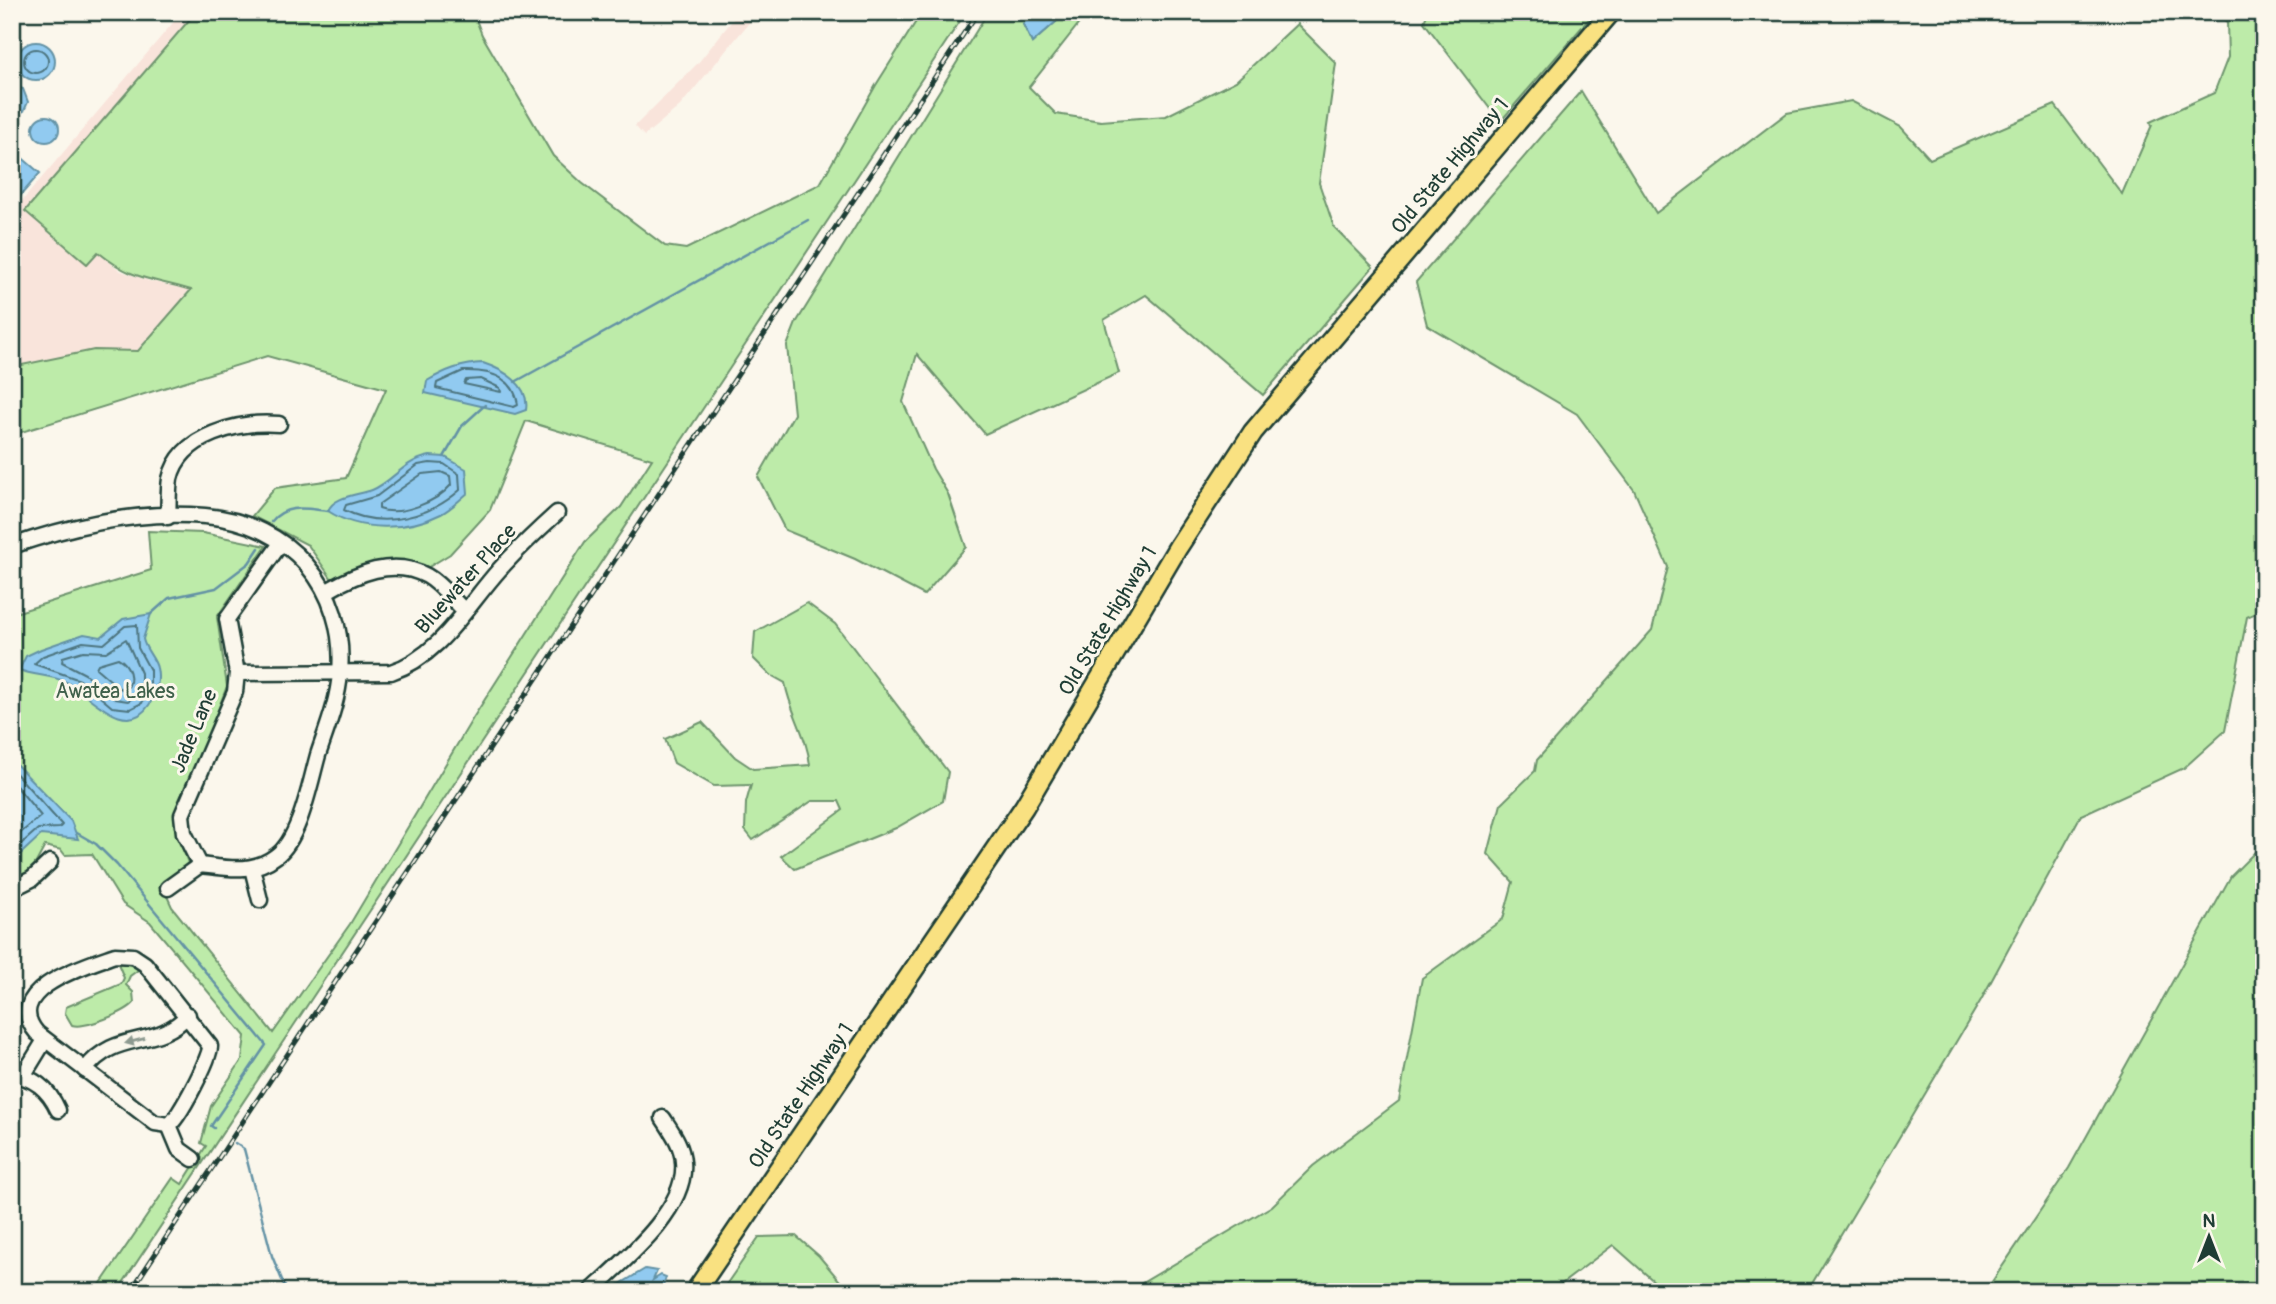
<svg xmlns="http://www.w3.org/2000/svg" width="2276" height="1304" viewBox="0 0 2276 1304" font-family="Pangolin,sans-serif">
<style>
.built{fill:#f9e4db}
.green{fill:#bdeba9;stroke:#6e946e;stroke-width:2}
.water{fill:#91caf0;stroke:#6392a5;stroke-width:2}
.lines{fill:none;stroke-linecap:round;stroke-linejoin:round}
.shore{stroke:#4d757f;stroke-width:2}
.stream{stroke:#6392a5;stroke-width:2.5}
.minor-casing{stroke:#1f3d34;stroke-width:19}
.major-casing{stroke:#1f3d34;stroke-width:23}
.minor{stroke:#fbf7ec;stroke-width:14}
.major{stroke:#f9e181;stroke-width:18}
.rail-casing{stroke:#1f3d34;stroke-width:5}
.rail{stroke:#fbf7ec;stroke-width:2.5;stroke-dasharray:8;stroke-linecap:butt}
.oneway{fill:#8d9a90}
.labels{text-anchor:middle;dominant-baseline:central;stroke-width:6;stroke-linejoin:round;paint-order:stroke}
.street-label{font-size:21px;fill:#1f3d34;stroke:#fbf7ec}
.park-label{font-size:21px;fill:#3f604b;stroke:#fbf7ec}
</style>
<rect width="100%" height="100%" fill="#fbf7ec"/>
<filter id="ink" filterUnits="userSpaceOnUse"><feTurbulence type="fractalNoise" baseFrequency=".0143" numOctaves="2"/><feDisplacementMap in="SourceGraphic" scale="14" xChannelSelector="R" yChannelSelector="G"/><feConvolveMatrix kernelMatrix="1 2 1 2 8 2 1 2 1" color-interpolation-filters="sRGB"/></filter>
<g filter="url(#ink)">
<g class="built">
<polygon points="182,12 196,12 26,211 87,264 97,252 121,271 149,281 191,290 138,351 94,350 12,367 12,213"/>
<polygon points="739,12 758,12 680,106 644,136 635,126 698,63"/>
</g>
<g class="green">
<path d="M196 12H473L482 35 553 156 582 183 665 246 686 249 820 184 876 85 922 12H966L117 1292H95L173 1178 182 1184 206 1146 201 1143 211 1106 242 1060 245 1036 150 922 123 904 92 854 65 855 61 850 45 846 31 872 12 882V614L151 570 148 531 203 533 266 546 217 617 227 686 174 826 188 863 162 885 172 907 273 1033 350 924 473 718 585 542 621 507 652 459 526 421 490 510 450 554 427 568 401 563 334 582 308 545 252 516 275 488 346 478 386 389 267 356 12 435V367L94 350 138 351 191 290C149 277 135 282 98 252L87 264 25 211Z"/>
<polygon points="988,12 1032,12 1023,24 1032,43 1067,12 1088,12 1029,87 1056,114 1101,121 1166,116 1236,81 1297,24 1336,63 1319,183 1334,227 1373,267 1263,395 1146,295 1104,320 1119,373 985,434 917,354 903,402 933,469 948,494 966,547 924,595 855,559 785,530 758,477 794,414 787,346 796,323"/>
<polygon points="1428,12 1595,12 1500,122 1424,22"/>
<polygon points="2214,12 2264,12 2264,609 2247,617 2225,731 2184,768 2081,815 1981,1000 1807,1292 1666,1292 1613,1245 1551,1292 1127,1292 1272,1206 1313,1166 1399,1101 1422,978 1503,919 1513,882 1488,854 1501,804 1535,771 1537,760 1652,630 1668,567 1634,490 1577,414 1427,325 1416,282 1581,91 1656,213 1787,113 1851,101 1901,127 1930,159 2055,105 2122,194 2152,125 2150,122 2214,93 2228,57 2227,22"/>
<path d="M807 603 835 624 948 772 943 801 896 828 795 869 781 856 843 810 839 801H812L753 840 745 830 746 803 751 785 714 786 674 763 665 739 702 722 735 757 753 769 810 765C807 735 790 712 785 683L769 674 753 658 755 632Z"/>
<polygon points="2264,843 2264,1292 1985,1292 2069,1168 2231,876"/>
<path d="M117 961 141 968 130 976 126 985 133 992 134 1003C125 1013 84 1029 72 1025L65 1013 66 1007 121 984 124 978Z"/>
<polygon points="796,1236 819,1256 849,1292 721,1292 759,1237"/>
</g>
<g class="water">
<polygon points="1032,12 1067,12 1032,43 1023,24"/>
<circle cx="36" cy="61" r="19"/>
<polygon points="12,85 23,89 28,102 24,111 12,116"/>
<circle cx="46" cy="129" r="13"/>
<polygon points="12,149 40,173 15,202 12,200"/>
<path d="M483 363C504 370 530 385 526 410L515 414 425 393 427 381C446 370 461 364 483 363Z"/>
<path d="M430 456 445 457 466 469 468 493C459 500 451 509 441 514 408 531 360 532 328 511 333 496 359 495 372 490 394 481 402 461 430 456Z"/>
<path d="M151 614 143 639C145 650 155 658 157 668 160 681 156 694 149 705 125 741 88 692 66 682 51 675 35 676 19 670L26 656 41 649 84 634 101 637 123 619Z"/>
<polygon points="12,760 71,821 78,839 41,835 12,862"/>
<polygon points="645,1269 657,1271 653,1280 661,1275 666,1277 661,1292 607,1292"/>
</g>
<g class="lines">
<g class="shore">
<circle cx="36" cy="61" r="12"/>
<path d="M463 371C488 370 514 376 518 405L514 407 436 388 437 383Z"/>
<polygon points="481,379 500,388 501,392 464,384 466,380"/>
<path d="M430 463 444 464 459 474 460 490C430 517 382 530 344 510L346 505 377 496 418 465Z"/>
<path d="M441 472 450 476 451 485C437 502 400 517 379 509V504L422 474Z"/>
<polygon points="137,625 138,648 150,670 150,686 142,703 130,709 112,707 80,680 34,664 43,656 83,642 104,644 125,626"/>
<polygon points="126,639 141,673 141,686 135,697 128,701 115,699 85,674 62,662 63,657 83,651 106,652"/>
<path d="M118 658C129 664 135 679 126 690L119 688 96 668 98 664Z"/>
<polyline points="12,769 62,825 59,828 38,829 12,852"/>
<polyline points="12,781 41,816 12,840"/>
</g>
<g class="stream">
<polyline points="515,382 808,220"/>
<polyline points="444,457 462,426 485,405"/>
<path d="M271 522C286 503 307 509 328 511"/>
<polyline points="151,614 169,598 216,588 249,563 259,548"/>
<polyline points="12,669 19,670"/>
<polyline points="77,833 96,844 117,865 266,1045 211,1126 214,1128"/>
<polyline points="235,1143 244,1149 272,1256 287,1292"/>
</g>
<g class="minor-casing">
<g id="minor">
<path d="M168 517C169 505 168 491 170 479 180 434 240 421 279 424"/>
<path d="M12 546C72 525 140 510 205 516 290 523 347 588 340 673 338 701 327 728 318 755 310 783 300 839 276 856 253 874 227 868 200 865L168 888"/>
<path d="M327 591C356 574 393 557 427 576 441 584 453 600 464 610"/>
<path d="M237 673 391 672C440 656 466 607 499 570 517 550 537 531 557 513"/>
<polyline points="200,865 184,833 182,815 235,692 237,673 227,619 281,543"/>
<polyline points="252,868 260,900"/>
<polyline points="12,889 32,879 50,862"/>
<path d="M115 955 133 956 145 964 210 1046C211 1057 178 1120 169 1125L155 1123 37 1033C0 990 87 965 115 955Z"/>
<path d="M85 1070C115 1029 156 1050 188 1015"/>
<path d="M12 1075C35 1077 49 1090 58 1110"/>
<polyline points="23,1076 45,1040"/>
<polyline points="169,1125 179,1149 193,1159"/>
<path d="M590 1292C621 1263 688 1210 683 1162 682 1145 672 1132 663 1118"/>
</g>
</g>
<g class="major-casing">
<polyline id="major" points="695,1292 1024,807 1178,547 1253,432 1611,12"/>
</g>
<use href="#minor" class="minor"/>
<use href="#major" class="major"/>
<g class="rail-casing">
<polyline id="rail" points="130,1292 978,12"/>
</g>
<use href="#rail" class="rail"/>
</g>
<defs><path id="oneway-solid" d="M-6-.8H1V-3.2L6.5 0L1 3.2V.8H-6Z" transform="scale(1.75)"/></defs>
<use class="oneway" href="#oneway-solid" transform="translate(135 1041) rotate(166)"/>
</g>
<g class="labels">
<g class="street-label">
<text transform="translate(1450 166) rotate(-50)">Old State Highway 1</text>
<text transform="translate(466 579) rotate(-48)">Bluewater Place</text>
<text transform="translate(1108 621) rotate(-59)">Old State Highway 1</text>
<text transform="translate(194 731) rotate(-67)">Jade Lane</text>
<text transform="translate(801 1096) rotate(-56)">Old State Highway 1</text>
</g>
<g class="park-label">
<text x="115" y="691">Awatea Lakes</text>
</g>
</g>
<rect width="2276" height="1304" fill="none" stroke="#fbf7ec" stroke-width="42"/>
<rect x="21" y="21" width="2234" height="1262" fill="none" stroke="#1f3d34" stroke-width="2.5" filter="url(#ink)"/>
<g transform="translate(2209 1237)" stroke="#fbf7ec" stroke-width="5" paint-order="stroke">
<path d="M0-5L12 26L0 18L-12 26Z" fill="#1f3d34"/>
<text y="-10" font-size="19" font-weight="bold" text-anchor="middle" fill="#1f3d34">N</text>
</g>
</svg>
